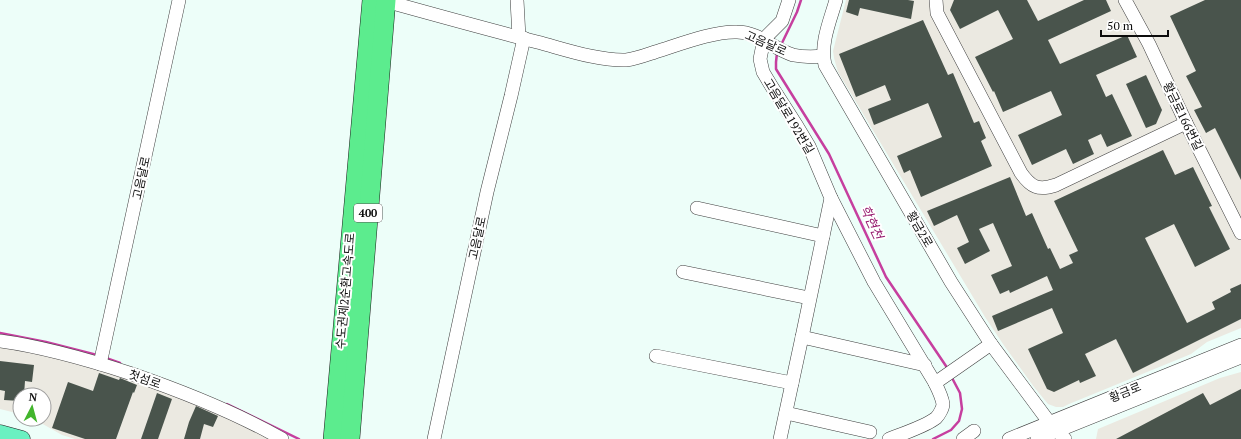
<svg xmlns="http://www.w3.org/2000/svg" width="1241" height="439" viewBox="0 0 1241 439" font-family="'PT Serif','Noto Sans KR',serif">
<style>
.industrial{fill:#ebe9e1}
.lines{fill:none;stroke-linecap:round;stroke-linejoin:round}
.stream{stroke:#c63f9f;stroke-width:2.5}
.building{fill:#49544c}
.minor-casing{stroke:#3f3f3f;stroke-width:14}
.major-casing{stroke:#1d1d1d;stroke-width:17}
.highway-casing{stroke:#1d1d1d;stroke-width:20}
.minor{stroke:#fff;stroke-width:13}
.major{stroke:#6af1c1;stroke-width:16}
.highway{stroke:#5cec8e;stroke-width:19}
.labels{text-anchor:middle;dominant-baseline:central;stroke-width:4;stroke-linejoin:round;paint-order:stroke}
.shield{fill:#fff;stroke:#555;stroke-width:1}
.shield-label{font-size:11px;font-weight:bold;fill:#0c0c0c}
.street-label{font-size:12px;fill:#0c0c0c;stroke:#fff}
.water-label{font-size:13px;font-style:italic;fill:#971d70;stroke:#fff}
</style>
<rect width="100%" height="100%" fill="#edfef9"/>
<g class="industrial">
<polygon points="846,0 1241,0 1241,328 1207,342 1191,354 1069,404 1063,407 1056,407 1048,404 1034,387 1003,344 985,317 838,72 834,58 833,51"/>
<polygon points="0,344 65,358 181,397 274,439 75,439 62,435 34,419 44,419 44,395 20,395 20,414 0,409"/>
<polygon points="1241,372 1241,439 1096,439 1098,429 1220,378"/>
</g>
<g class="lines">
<g class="stream">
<polyline points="781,45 797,12 801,0"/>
<polyline points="777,53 776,62 776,69 829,154 886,277 948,369"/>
<polyline points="0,333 46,342 97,355"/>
<polyline points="106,358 120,363"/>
<polyline points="227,404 299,439"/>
<polyline points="933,439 951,430 959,421 962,409 960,393 951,376"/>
</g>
</g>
<g class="building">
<polygon points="849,0 908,0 914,1 911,19 860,8 858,16 846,12"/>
<polygon points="954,0 1027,0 1038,21 1084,0 1106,0 1111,11 1048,40 1060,64 1127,35 1137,57 1096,75 1106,97 1112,94 1132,136 1107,147 1101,134 1088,140 1094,154 1073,164 1066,149 1032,165 1018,135 1062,115 1051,91 1003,112 994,91 993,92 975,57 1013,39 998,10 960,29 950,10"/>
<polygon points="1205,0 1241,0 1241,180 1215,128 1206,133 1194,110 1202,107 1186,76 1196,71 1170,16"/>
<polygon points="923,20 948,75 953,73 974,123 979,121 986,138 981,141 992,166 921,197 910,170 904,173 897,156 942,137 928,103 874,125 868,109 891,100 885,85 856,97 839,54"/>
<polygon points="1146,75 1162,110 1156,124 1146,128 1126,84"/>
<polygon points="1163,150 1175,175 1193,167 1212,206 1209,207 1230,249 1195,267 1174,224 1145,238 1187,323 1215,309 1212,302 1231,292 1230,289 1241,284 1241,319 1133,373 1116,339 1085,354 1096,376 1080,383 1079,380 1054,392 1047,389 1028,349 1063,333 1052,308 998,331 992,316 1053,290 1047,276 1010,293 1009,290 1000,294 991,275 1012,266 993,223 979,229 990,251 965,264 957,248 969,242 957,215 934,226 927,211 1010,177 1026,216 1032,213 1048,249 1050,248 1060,269 1073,263 1069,255 1078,251 1054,201"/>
<polygon points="0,361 34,365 32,382 25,381 24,395 20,395 20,401 4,400 5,391 0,390"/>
<polygon points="99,373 119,380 120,378 137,385 134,393 133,392 116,439 85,439 52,428 68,382 93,391"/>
<polygon points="1241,389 1241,439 1116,439 1203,393 1210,405"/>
<polygon points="157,393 172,399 158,439 141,439"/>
<polygon points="196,406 218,416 213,427 204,424 200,439 184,439 189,422"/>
</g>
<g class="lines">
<g class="minor-casing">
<g id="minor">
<polyline points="517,0 519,37"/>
<path d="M836 0C830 21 820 43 825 65L951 282 991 344 1049 422 1065 439"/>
<path d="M936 0 937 13 1021 173C1031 187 1038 191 1056 185L1186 123"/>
<polyline points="1125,0 1149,44 1186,123 1241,233"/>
<path d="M396 4C443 17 490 30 537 42 564 49 598 61 626 60 636 59 646 55 655 52 678 45 713 31 737 32 759 32 773 49 793 55 803 57 813 57 823 56"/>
<polyline points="831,198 874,282 935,383"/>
<polyline points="697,208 823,236"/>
<polyline points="683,272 809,298"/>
<polyline points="802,337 925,365"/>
<path d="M0 341C45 347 89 360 132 374 184 392 235 412 282 439"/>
<polyline points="656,356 792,383"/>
<polyline points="100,364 179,0"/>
<polyline points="786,413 870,432"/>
<polyline points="434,439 487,192 511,96 524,38"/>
<polyline points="780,439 802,337 831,198 809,146 797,126 772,87 763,72 760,59 764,39 782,21 789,0"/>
<path d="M889 439C902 434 926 426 936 418 939 415 943 408 943 404 942 397 938 389 935 383L991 344"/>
<polyline points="963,439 974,431"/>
<polyline points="1009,439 1241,345"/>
<polyline points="1037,439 1241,357"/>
</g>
</g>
<g class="major-casing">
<polyline id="major" points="0,433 22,439"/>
</g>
<g class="highway-casing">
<g id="highway">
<polyline points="333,439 372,0"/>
<polyline points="350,439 386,0"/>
</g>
</g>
<use href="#minor" class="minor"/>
<use href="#major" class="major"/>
<use href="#highway" class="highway"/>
</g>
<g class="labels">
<rect class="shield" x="354" y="204" width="28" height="18" rx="3"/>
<g class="shield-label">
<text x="368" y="213">400</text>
</g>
<g class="street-label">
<text transform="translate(766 43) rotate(24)">고음달로</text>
<text transform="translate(789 116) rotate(59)">고음달로192번길</text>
<text transform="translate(1183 116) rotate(64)">황금로166번길</text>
<text transform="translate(141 178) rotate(-78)">고음달로</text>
<text transform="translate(920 229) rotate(60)">황금2로</text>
<text transform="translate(477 238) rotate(-78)">고음달로</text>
<text transform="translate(345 291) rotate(-85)">수도권제2순환고속도로</text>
<text transform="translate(145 379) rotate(19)">첫섬로</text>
<text transform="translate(1125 392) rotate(-22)">황금로</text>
</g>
<g class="water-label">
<text transform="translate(872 222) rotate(65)">학현천</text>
</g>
</g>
<g transform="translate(32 407) rotate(6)"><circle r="19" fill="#ffffff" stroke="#9e9e9e"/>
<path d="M0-3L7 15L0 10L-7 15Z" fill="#42b52c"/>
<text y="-6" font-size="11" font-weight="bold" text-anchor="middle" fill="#0c0c0c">N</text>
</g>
<path d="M1101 30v6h67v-6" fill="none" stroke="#0c0c0c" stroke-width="2"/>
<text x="1107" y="30" font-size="12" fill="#0c0c0c" stroke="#ffffff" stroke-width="3" paint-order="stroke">50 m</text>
</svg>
